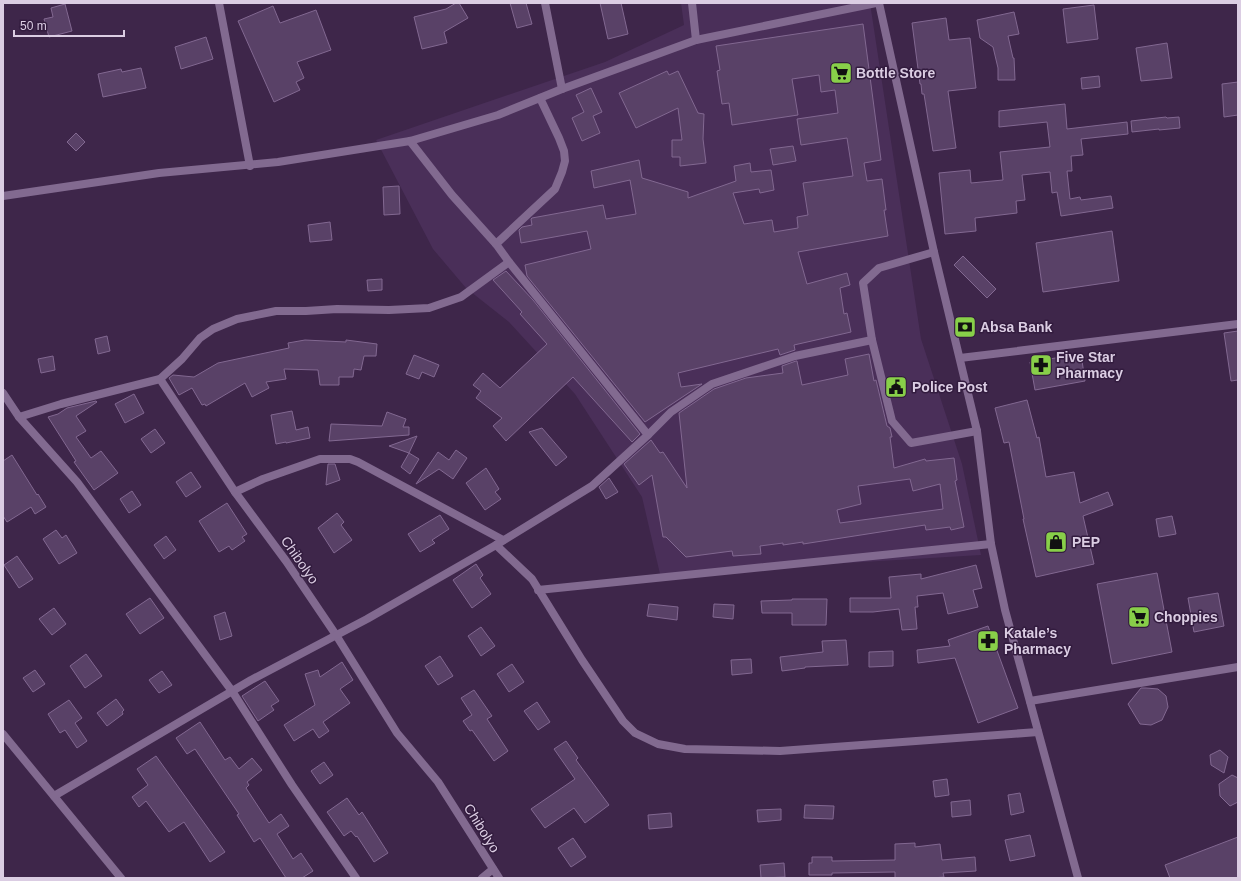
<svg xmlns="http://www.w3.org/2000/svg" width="1241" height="881" viewBox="0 0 1241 881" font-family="Arial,sans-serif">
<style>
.built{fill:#4a2f59}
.building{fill:#594167;stroke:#826891;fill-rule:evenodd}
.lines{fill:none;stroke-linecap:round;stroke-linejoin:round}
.lane{stroke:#826a90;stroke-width:8}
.street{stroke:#826a90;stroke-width:8}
.labels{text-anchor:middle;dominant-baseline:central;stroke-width:3;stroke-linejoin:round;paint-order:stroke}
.poi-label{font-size:14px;font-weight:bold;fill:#dbcde3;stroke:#331c3f;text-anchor:start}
.street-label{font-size:14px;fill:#dbcde3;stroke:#331c3f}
</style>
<rect width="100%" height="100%" fill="#3e264a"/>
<polygon class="built" points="681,3 870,3 921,339 962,464 981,555 660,574 642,497 575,394 509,322 466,288 433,249 376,140 605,62 684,25"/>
<g class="building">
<polygon points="456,3 459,3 468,18 444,32 447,43 422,49 414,17 446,9"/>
<polygon points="510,3 526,3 532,24 517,28"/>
<polygon points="600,3 621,3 628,34 608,39"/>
<polygon points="65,4 72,31 49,37 44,19 53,17 51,8"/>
<polygon points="1094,5 1098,39 1067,43 1063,9"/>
<polygon points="273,6 280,23 316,10 331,50 297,62 304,78 296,82 300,90 274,102 238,21"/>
<polygon points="1014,12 1019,34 1008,36 1013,58 1014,58 1015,80 998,80 998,68 993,47 980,38 977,20"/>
<polygon points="946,18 949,40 970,38 976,88 948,91 956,148 933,151 924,94 922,94 921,84 920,84 912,23"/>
<polygon points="863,24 881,160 864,163 867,181 882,179 886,210 884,210 888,236 798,252 807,284 847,273 850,285 840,288 844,314 847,313 851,332 794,345 795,350 780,355 778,349 678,373 681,387 702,384 645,422 527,276 525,265 591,249 587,231 521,243 519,230 522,227 532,225 531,219 532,218 603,205 606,219 636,214 630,180 594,188 591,171 639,160 642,178 688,192 688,198 736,181 734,166 750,163 751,172 771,170 774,190 760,193 759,189 733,193 744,224 772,220 774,232 798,228 797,217 808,215 803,183 853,176 847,138 801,145 797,119 838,113 835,90 821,92 819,75 792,79 798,115 732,125 729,103 722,104 717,71 720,70 716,46"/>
<polygon points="206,37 213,59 181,69 175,47"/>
<polygon points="1167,43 1172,78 1141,81 1136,48"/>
<polygon points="141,68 146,88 103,97 98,74 121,69 122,72"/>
<polygon points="667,71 669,75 678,71 698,113 704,114 703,139 706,163 680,166 680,157 672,157 672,140 682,140 678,108 636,128 619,93"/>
<polygon points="1099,76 1100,87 1082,89 1081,78"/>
<polygon points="1238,82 1238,115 1224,117 1222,84"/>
<polygon points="591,88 602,112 593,116 600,133 582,141 572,118 584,112 576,95"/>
<polygon points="1065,104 1067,129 1127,122 1128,134 1081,139 1083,155 1071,156 1072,171 1067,171 1070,199 1080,197 1081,200 1111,196 1113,208 1061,216 1057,192 1052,193 1050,172 1022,175 1025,200 1016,201 1017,213 975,218 976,231 945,234 939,173 970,170 971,183 1003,180 1000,152 1050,147 1047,122 999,127 999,111"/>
<polygon points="1166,117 1167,118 1179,117 1180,128 1159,130 1159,129 1132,132 1131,121"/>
<polygon points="76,133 85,142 76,151 67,142"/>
<polygon points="793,146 796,161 773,165 770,149"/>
<polygon points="399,186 400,214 384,215 383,187"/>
<polygon points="330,222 332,240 310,242 308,225"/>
<polygon points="1112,231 1119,281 1043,292 1036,243"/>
<polygon points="963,256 996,289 987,298 954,265"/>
<polygon points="506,271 533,300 640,434 632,442 573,377 506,441 493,426 502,418 476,398 481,391 473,385 483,373 500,388 547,344 520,314 522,312 493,280"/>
<polygon points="382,279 382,290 368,291 367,280"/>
<polygon points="1238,331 1238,380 1231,381 1224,333"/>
<polygon points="107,336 110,351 98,354 95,339"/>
<polygon points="305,340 346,342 346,340 377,344 376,356 364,356 361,370 354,369 353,377 339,377 339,385 320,385 318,370 284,369 286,379 266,382 269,388 252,397 245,383 206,406 205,404 202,405 192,388 179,395 169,378 173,375 194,377 218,363 289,348 288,343"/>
<path d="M869 354 874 381 876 380 887 426 890 428 892 437H890L894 468 925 459 926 461 954 458 957 480 955 481 964 527 951 530 950 527 926 530 925 525 803 544V542L783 545V543L760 546 761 554 733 556 732 551 686 557 666 537H663L652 475 639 485 624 464 651 440 660 453 663 452 687 488 679 413 714 389 746 378 783 373 782 366 796 361H797L802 385 848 375 845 359ZM910 479 913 491 940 484 943 509 840 523 837 510 861 504 858 486Z"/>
<polygon points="1081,354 1085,381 1035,390 1030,362"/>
<polygon points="414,355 439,365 434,377 422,372 419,379 406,374"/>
<polygon points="53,356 55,370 41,373 38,359"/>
<polygon points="134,394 144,413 125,423 115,404"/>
<polygon points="1027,400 1037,438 1039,437 1046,477 1074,472 1080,503 1108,492 1113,505 1083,516 1094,564 1036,577 1023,519 1024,519 1009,442 1004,443 995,408"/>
<polygon points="96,401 97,402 76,416 86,431 76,437 91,458 101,451 118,473 94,490 74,462 76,461 48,417 58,414 67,408"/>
<polygon points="292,411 296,430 308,427 310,438 286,443 286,442 276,444 271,415"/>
<polygon points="387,412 406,419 403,427 409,427 409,435 329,441 331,424 382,426"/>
<polygon points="542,428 567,457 556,466 529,432"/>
<polygon points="155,429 165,443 151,453 141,439"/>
<polygon points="417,436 409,453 389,446"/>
<polygon points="456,450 467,458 453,479 439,469 416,484 438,452 449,460"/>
<polygon points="409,453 419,459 410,474 401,467"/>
<polygon points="12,455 37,495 38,494 46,507 35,514 31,507 7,522 3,516 3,461"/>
<polygon points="328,464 335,464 340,480 326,485"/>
<polygon points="486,468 499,489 495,492 501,499 485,510 466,483"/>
<polygon points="191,472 201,487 186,497 176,482"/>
<polygon points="609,478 618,492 606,499 599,487"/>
<polygon points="132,491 141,505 129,513 120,499"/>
<polygon points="227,503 247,534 242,537 245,541 232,550 229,546 219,552 199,521"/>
<polygon points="337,513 344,522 341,525 352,540 334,553 318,528"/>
<polygon points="440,515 449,529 432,540 435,543 420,552 408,534"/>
<polygon points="1172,516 1176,534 1159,537 1156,519"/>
<polygon points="56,530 62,538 66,535 77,553 59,564 43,539"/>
<polygon points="166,536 176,550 164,559 154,545"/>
<polygon points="17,556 33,579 19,588 4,565"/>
<polygon points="476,564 483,575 480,578 491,594 472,608 453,580"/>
<polygon points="976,565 982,588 973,590 978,607 948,614 943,593 917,596 918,607 915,607 917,629 902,630 899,609 873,612 850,612 850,598 891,598 889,577 921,574 921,579"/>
<polygon points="1157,573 1172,652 1112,664 1097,584"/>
<polygon points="1218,593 1224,626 1194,632 1188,598"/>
<polygon points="150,598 164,618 140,634 126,614"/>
<polygon points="792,599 827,599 826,625 792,625 792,613 762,613 761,601 792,600"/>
<polygon points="649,604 678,607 677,620 647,616"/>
<polygon points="714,604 734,605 733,619 713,617"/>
<polygon points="54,608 66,624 52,635 39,619"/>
<polygon points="225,612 232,636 220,640 214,616"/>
<polygon points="988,626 1018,708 978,723 955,658 918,663 917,650 950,646 948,640"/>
<polygon points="481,627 495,646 481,656 468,636"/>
<polygon points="846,640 848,665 805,667 805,668 782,671 780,657 823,652 822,641"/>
<polygon points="893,651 893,666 869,667 869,652"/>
<polygon points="86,654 102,676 85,688 70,666"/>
<polygon points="440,656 453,676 438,685 425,666"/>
<polygon points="751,659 752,673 732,675 731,660"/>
<polygon points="342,662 353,680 340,689 350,703 323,722 329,731 319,738 313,729 294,741 284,725 315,705 305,674 318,670 320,677"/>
<polygon points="512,664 524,682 509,692 497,674"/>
<polygon points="35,670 45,684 33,692 23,678"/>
<polygon points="162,671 172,685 159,693 149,680"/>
<polygon points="265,681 279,701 271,706 274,710 258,721 242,696"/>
<polygon points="1141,688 1146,688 1158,689 1166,696 1168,707 1162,720 1151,725 1140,724 1128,704"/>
<polygon points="474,690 492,716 487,719 508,751 494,761 472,730 470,731 463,721 472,715 461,698"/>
<polygon points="116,699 124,710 122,712 123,714 107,726 97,713"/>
<polygon points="69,700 82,718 75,723 87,741 77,748 65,730 60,733 48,714"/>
<polygon points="537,702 550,722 538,730 524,711"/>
<polygon points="200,722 225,760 230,757 239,769 252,758 262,770 247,782 249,785 246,788 269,823 281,814 289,826 277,834 293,859 301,853 313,871 302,878 286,878 260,838 254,842 237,815 239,814 195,749 187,754 176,738"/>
<polygon points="566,741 578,758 576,760 609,805 585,823 574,808 545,828 531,809 575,779 554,749"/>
<polygon points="1220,750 1228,757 1224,773 1211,765 1210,755"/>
<polygon points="156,756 225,852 210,862 184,822 169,832 146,801 139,807 132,797 148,785 137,769"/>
<polygon points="324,762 333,775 320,784 311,771"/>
<polygon points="1232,775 1238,778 1238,802 1230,806 1220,796 1219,784"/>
<polygon points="947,779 949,795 935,797 933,781"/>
<polygon points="1020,793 1024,812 1011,815 1008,795"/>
<polygon points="347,798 359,815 362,812 388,853 374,862 357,836 356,837 351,831 344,836 327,812"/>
<polygon points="970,800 971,815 952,817 951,802"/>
<polygon points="805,805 834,806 833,819 804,818"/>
<polygon points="781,809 781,820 758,822 757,810"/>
<polygon points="671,813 672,827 649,829 648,815"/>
<polygon points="1030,835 1035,856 1010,861 1005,840"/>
<polygon points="1238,837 1238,878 1170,878 1165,865"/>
<polygon points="573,838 586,857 571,867 558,848"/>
<polygon points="915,843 915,847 940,844 942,860 975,857 976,871 943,873 944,877 932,878 895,878 895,872 832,873 832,875 809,875 809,863 812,863 812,857 832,857 832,861 895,860 895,844"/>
<polygon points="784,863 785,877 761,878 760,865"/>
</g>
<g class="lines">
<g class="lane">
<polyline points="496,244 555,189 562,172 565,161 564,151 559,138 540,98"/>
<polyline points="934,252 879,268 863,283 872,340 892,421 911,443 977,431"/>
<polyline points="648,435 671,412 712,384 795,356 872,340"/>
</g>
<g class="street">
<polyline points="219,3 250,166"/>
<polyline points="545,3 562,89"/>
<polyline points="692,3 696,40"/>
<polyline points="879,3 934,252 977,431 991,544 1005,610 1078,878"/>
<polyline points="3,196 159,173 278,162 410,141 498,115 562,89 696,40 876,3"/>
<polyline points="960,358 1238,324"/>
<polyline points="160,379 182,359 200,338 213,329 237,319 276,311 306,311 337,309 389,310 429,308 461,297 509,262"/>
<polyline points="3,393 19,417 77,482 232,691 292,785 356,878"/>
<polyline points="19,417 61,404 160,379 235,492 286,561 336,635 397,733 438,782 499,878"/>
<polyline points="235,492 263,479 320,459 350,459 358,462 503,540"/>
<polyline points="496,545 532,579 582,660 623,721 635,733 658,744 685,749 780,751 1038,732"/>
<polyline points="538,590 991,544"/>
<polyline points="1030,701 1238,667"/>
<polyline points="3,734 121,878"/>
<polyline points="54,796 251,680 367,619 496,545 592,486 648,435 509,262 496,244 452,195 410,141"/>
<polyline points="482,878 493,869"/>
</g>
</g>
<defs>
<g id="supermarket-square" transform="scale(1.15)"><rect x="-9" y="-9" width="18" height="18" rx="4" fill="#88cf49" stroke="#331c3f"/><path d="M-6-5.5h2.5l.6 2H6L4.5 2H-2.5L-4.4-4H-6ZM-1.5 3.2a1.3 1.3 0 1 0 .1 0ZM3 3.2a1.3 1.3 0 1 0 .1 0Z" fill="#111"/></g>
<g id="bank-square" transform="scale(1.15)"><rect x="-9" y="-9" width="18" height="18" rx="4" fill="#88cf49" stroke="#331c3f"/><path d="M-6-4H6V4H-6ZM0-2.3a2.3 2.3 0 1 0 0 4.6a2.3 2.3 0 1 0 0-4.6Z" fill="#111"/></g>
<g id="pharmacy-square" transform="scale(1.15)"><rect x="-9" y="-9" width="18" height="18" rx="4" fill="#88cf49" stroke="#331c3f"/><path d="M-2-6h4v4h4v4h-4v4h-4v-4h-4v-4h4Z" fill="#111"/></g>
<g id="civic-square" transform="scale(1.15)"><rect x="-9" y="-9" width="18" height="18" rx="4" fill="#88cf49" stroke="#331c3f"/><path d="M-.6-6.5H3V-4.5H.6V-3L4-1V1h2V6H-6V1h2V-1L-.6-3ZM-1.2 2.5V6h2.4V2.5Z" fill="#111"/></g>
<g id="shop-square" transform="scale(1.15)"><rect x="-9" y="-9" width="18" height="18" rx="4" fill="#88cf49" stroke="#331c3f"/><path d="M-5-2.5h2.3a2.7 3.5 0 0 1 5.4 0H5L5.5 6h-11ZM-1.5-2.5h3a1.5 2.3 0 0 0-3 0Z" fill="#111"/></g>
</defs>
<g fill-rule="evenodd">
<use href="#supermarket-square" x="841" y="73"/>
<use href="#bank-square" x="965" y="327"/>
<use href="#pharmacy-square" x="1041" y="365"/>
<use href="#civic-square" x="896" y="387"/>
<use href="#shop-square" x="1056" y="542"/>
<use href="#supermarket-square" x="1139" y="617"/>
<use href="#pharmacy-square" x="988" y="641"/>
</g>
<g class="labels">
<g class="poi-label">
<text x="856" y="73">Bottle Store</text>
<text x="980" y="327">Absa Bank</text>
<text x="1056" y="357">Five Star<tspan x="1056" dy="16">Pharmacy</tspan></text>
<text x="912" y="387">Police Post</text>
<text x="1072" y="542">PEP</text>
<text x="1154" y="617">Choppies</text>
<text x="1004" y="633">Katale’s<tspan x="1004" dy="16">Pharmacy</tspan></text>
</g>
<g class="street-label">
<text transform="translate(300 560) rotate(55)">Chibolyo</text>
<text transform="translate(482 828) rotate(58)">Chibolyo</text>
</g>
</g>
<rect width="1241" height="881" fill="none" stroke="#dbcde3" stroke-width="8"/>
<path d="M14 30v6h110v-6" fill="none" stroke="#dbcde3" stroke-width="2"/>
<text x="20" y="30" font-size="12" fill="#dbcde3" stroke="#331c3f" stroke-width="3" paint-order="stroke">50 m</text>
</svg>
